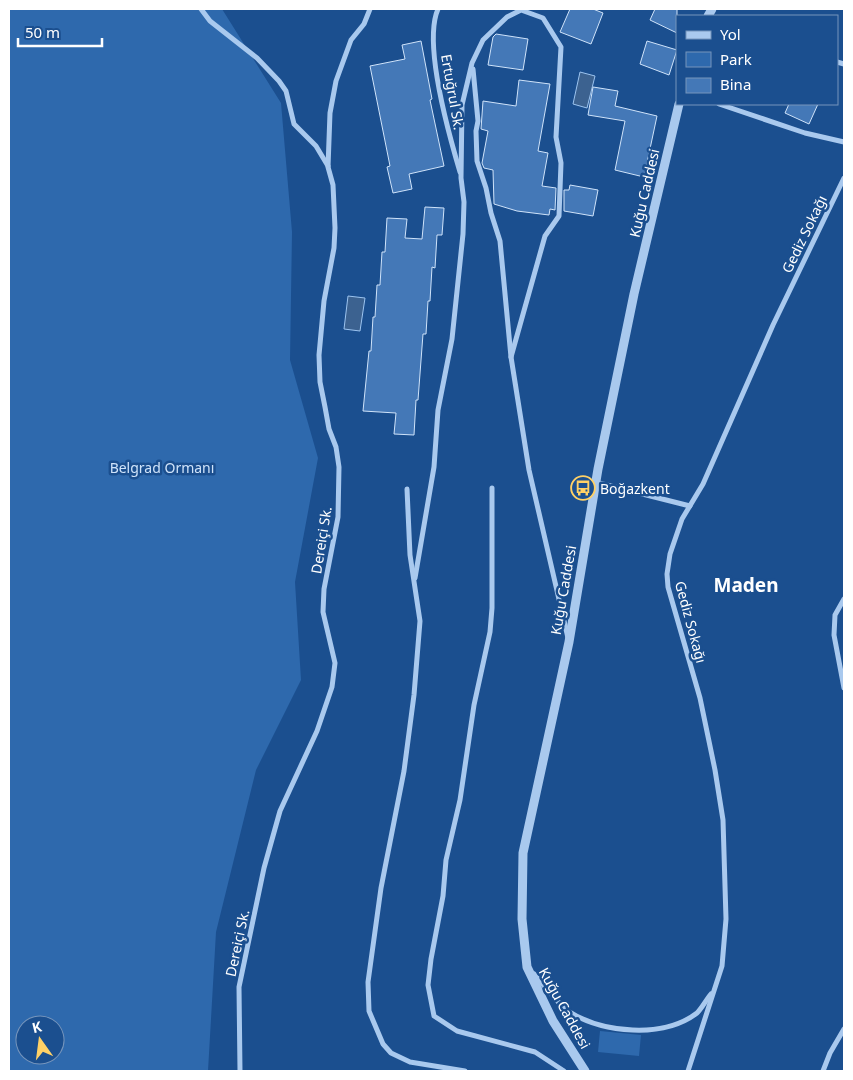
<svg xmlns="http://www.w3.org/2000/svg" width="853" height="1080" viewBox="0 0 853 1080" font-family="'Noto Sans',sans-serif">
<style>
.green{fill:#2e69ad;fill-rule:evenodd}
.water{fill:#3c6290;stroke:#9cc4f0}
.building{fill:#4478b7;stroke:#cfe3fa}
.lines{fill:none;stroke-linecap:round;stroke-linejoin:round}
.minor{stroke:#a9c9ee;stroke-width:5}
.tertiary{stroke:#a9c9ee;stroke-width:9}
.labels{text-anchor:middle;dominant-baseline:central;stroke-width:5;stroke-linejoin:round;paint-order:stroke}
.street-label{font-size:14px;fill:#fff;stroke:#1b4f8f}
.park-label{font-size:14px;fill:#cfe3fa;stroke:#1b4f8f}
.poi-label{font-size:14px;fill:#fff;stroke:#1b4f8f;text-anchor:start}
.district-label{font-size:19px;font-weight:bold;fill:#fff;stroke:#1b4f8f}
</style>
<rect width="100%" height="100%" fill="#1b4f8f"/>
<g class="green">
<path d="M9 9H222L281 103 292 232 290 360 318 458 295 582 301 680 256 770 216 932 208 1071H9ZM25 1025H55V1055H25Z"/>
<polygon points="600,1031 641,1035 639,1056 598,1052"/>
</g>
<g class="water">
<polygon points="580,72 595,76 587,108 573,104"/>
<polygon points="348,296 365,298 360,331 344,329"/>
</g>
<g class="building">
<polygon points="570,9 593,9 603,13 591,44 560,32"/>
<polygon points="655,9 677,9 677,33 650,20"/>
<polygon points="496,34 528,39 523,70 488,65 493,37"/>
<polygon points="421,41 432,99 430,100 444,166 409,174 412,189 393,193 387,167 390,166 370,66 405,59 402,45"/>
<polygon points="647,41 677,50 669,75 640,64"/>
<polygon points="519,80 550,84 538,151 548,153 542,186 556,188 555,210 550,209 549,215 517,211 494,204 493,170 484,168 482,163 488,131 481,129 483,101 516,106"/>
<polygon points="593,87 618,91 615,106 657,116 644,177 615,170 625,121 588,115"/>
<polygon points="789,104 818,104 809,124 785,113"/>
<polygon points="570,185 598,190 593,216 564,211 564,190 569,190"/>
<polygon points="425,207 444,208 442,235 437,235 435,268 432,267 430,301 428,301 426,334 423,334 418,400 416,400 414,435 394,434 396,413 363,411 369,351 371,351 373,317 375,317 377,285 380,285 382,252 385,252 387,218 407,219 405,238 422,239"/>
</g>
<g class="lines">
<g class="minor">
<polyline points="201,9 210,21 257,58 279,81 286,91 294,124 316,146 328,166"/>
<path d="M438 9C423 43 449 135 460 172"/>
<polyline points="837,62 844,64"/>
<polyline points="473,69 478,121 476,131 477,161 486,188 491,213 500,241 511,357 529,470 568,638"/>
<polyline points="719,104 805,133 844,142"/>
<polyline points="595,482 690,506"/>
<polyline points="492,488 492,608 490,632 474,705 460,800 446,860 443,896 431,959 428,985 434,1016 457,1031 535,1052 564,1071"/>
<polyline points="407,489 410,555 420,621 414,695 404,771 381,888 368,982 369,1011 383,1044 391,1053 410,1062 465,1071"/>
<polyline points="415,578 434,467 438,410 452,339 463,234 464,202 461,178 462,105 472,63 483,40 507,17 521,10 543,18 561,47 556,137 561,163 559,216 545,236 511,357"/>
<polyline points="844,599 835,615 834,635 844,688"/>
<path d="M534 974C544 985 557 1003 568 1011 602 1033 663 1039 697 1013 702 1008 706 1000 711 994"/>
<polyline points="240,1071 239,987 264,868 280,811 317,731 332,687 335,663 323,612 324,589 338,517 339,467 336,447 329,429 325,407 320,382 319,355 324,301 334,248 335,228 333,185 328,167 330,113 336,81 351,40 364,24 370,9"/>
<polyline points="688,1071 722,966 726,919 723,820 715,770 700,698 668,587 667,574 670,554 682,519 703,484 773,325 844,178"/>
<polyline points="823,1071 830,1053 844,1029"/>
</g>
<g class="tertiary">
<polyline points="708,16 712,9"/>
<polyline points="585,1071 553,1021 527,967 522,919 523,853 569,642 598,469 634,294 679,104"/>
</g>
</g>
<defs>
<g id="bus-ring" transform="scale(1.25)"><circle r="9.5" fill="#1b4f8f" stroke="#ffd166" stroke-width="1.5"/><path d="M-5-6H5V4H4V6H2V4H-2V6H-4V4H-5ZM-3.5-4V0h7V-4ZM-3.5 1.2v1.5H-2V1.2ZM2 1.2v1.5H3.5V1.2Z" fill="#ffd166"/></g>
</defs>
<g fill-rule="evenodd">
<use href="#bus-ring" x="583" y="488"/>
</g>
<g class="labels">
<g class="street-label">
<text transform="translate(453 92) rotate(80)">Ertuğrul Sk.</text>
<text transform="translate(644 193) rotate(-77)">Kuğu Caddesi</text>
<text transform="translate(804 234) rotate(-64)">Gediz Sokağı</text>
<text transform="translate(321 540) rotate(-81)">Dereiçi Sk.</text>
<text transform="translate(563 590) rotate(-80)">Kuğu Caddesi</text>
<text transform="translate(691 622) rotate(75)">Gediz Sokağı</text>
<text transform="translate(237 943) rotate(-78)">Dereiçi Sk.</text>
<text transform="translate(565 1008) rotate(61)">Kuğu Caddesi</text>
</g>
<g class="park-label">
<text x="162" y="467">Belgrad Ormanı</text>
</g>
<g class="poi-label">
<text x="600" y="488">Boğazkent</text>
</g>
<g class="district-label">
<text x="746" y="585">Maden</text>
</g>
</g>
<rect width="853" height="1080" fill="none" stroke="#ffffff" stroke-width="20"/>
<rect x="676" y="15" width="162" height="90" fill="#1b4f8f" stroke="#7695bc"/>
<rect x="686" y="31" width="25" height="8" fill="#a9c9ee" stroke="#7695bc"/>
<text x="720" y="40" font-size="15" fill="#ffffff">Yol</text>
<rect x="686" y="52" width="25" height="15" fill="#2e69ad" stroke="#7695bc"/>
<text x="720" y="65" font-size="15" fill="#ffffff">Park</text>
<rect x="686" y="78" width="25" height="15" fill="#4478b7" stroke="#7695bc"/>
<text x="720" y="90" font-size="15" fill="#ffffff">Bina</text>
<g transform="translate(40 1040) rotate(346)"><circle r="24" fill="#1b4f8f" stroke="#7695bc"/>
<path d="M0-4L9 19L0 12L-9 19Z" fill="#ffd166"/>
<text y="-8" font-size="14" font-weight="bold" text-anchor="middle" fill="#ffffff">K</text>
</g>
<path d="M18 38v8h84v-8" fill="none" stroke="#ffffff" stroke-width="2.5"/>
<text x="25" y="38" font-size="15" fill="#ffffff" stroke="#1b4f8f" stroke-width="4" paint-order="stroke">50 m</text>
</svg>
